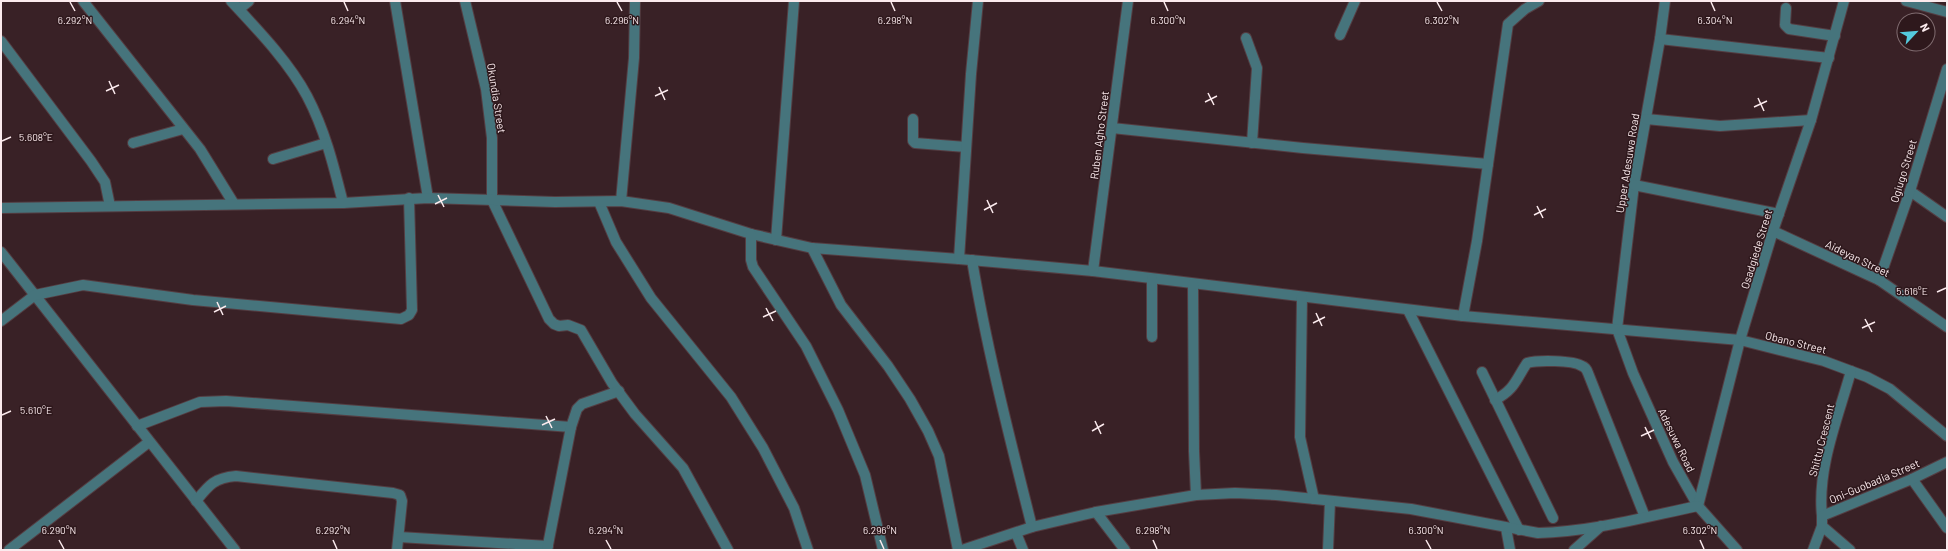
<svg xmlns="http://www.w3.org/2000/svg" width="1948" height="551" viewBox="0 0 1948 551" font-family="Barlow,sans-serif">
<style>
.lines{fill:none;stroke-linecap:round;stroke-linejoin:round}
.minor-casing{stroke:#543d42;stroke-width:12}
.minor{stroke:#46747c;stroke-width:10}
.ticks{fill:none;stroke:#fbeaed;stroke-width:1.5}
.labels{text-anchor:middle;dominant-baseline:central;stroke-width:3;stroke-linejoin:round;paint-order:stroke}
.street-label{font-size:11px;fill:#fbeaed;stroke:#2e181c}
.ticks-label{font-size:10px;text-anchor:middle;fill:#fbeaed;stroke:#2e181c;stroke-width:3;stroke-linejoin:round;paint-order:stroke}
</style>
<rect width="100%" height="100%" fill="#392126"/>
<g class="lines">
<g class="minor-casing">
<g id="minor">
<polyline points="83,1 200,149 234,204"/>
<path d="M231 1C257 29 289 62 307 96 325 130 334 167 343 203"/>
<polyline points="395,1 428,198"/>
<polyline points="465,1 486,89 492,138 492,200 549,319 554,324 559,326 568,325 581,330 612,383 635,414 683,468 728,550"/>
<polyline points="1665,1 1660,39 1634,185 1617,329 1633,373 1673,462 1698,506 1737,550"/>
<polyline points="1906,1 1947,12"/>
<polyline points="1786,8 1785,25 1789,29 1835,36"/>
<polyline points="239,9 249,1"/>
<polyline points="1340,35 1355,1"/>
<polyline points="1246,38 1257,68 1252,143"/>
<polyline points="1660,39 1829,58"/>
<polyline points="1,41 91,161 105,182 110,206"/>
<polyline points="913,119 913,141 915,143 966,147"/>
<polyline points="1646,119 1720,126 1811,120"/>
<polyline points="1112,128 1303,148 1488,164"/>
<polyline points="133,143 183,129"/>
<polyline points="273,159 326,143"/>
<polyline points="1634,185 1779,214"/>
<polyline points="1910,191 1947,217"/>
<polyline points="621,201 634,58 635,1"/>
<polyline points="599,202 616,242 651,298 731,397 763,448 794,508 808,550"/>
<polyline points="1,208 343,203 428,198 555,202 621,201 669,208 751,234 812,248 959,259 1093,271 1463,316 1740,340 1824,361 1867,377 1890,389 1947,436"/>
<polyline points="1773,231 1879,280 1947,327"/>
<polyline points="751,234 751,260 753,267 806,346 838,410 865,475 883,550"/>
<polyline points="776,240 794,1"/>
<polyline points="812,248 841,305 888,366 910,399 928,431 939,456 958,550"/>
<polyline points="1,252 235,550"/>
<polyline points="959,259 971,74 978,1"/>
<path d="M972 260C987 350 1010 439 1032 527"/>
<polyline points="1093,271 1128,1"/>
<polyline points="1879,280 1910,191 1947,69"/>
<polyline points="1193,284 1194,451 1196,495"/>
<polyline points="1302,297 1300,437 1314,499"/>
<polyline points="1408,310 1519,530"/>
<polyline points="1463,316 1477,241 1508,24 1525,9 1539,1"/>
<polyline points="1,321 35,295 83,285 193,300 401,319 409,315 412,310 409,198"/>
<polyline points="1152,337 1152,279"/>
<polyline points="1482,372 1553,518"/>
<path d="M1495 400C1515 389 1515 381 1527 363 1537 360 1573 360 1582 366 1585 367 1587 370 1588 373L1645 517"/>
<polyline points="137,426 200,402 226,401 571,427"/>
<polyline points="1912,479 1947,528"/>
<path d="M196 501C209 485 214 478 236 476L393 493 400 495 402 501 397 550"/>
<polyline points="1698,506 1740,340 1773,231 1811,120 1844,1"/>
<polyline points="1096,512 1125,550"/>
<path d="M1822 516C1817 467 1838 418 1851 371"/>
<polyline points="1822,526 1850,550"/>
<polyline points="1506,528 1510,550"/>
<polyline points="1016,533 1023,550"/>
<polyline points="399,537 548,546"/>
<polyline points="9,550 149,442"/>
<polyline points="547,550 571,427 577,409 582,404 619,391"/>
<path d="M962 550 1032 527 1096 512 1196 495 1235 493 1276 495 1411 509 1538 533C1591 532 1645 517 1698 506"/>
<polyline points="1328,550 1330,501"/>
<polyline points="1574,550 1601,526"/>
<polyline points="1813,550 1822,526 1822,516 1912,479 1947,462"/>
</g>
</g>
<use href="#minor" class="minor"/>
</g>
<path class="ticks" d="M70 2 75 11M344 2 348 11M617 2 622 11M891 2 895 11M1164 2 1168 11M1437 2 1442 11M1711 2 1715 11M109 81 115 94M659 87 665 100M106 91 119 85M1208 93 1214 105M655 96 668 90M1758 98 1764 111M1205 102 1217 96M1754 107 1767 101M2 141 11 137M438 195 444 207M987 200 993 213M435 204 447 198M1537 206 1543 218M984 210 997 203M1534 215 1546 209M1937 292 1946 288M217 302 223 315M766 308 773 321M214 312 226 306M1316 313 1322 326M763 317 776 311M1865 319 1872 332M1313 323 1325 317M1862 328 1875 322M2 415 11 411M546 416 552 428M1095 421 1101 434M542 425 555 419M1645 427 1651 439M1092 431 1104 424M1641 436 1654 430M59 540 64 549M333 540 337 549M606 540 611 549M880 540 884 549M1153 540 1157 549M1426 540 1431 549M1700 540 1704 549"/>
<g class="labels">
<g class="street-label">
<text transform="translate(497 98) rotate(81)">Okundia Street</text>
<text transform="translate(1099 135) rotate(-83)">Ruben Agho Street</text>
<text transform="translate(1627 163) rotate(-81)">Upper Adesuwa Road</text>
<text transform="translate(1903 171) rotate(-73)">Ogiugo Street</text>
<text transform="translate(1756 249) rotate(-73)">Osadgiede Street</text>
<text transform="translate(1858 258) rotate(26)">Aideyan Street</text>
<text transform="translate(1796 342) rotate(14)">Obano Street</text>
<text transform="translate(1677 440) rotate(64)">Adesuwa Road</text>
<text transform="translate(1821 440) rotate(-76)">Shittu Crescent</text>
<text transform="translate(1874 481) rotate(-23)">Oni-Guobadia Street</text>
</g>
</g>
<g class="ticks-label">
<text x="75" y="24">6.292°N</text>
<text x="348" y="24">6.294°N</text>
<text x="622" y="24">6.296°N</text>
<text x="1168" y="24">6.300°N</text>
<text x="1442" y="24">6.302°N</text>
<text x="1715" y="24">6.304°N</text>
<text x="895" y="24">6.298°N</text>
<text x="36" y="141">5.608°E</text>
<text x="1912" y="295">5.616°E</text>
<text x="36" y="414">5.610°E</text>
<text x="59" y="534">6.290°N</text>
<text x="333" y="534">6.292°N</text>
<text x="606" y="534">6.294°N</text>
<text x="880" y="534">6.296°N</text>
<text x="1153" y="534">6.298°N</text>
<text x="1426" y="534">6.300°N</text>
<text x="1700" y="534">6.302°N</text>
</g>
<rect width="1948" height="551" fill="none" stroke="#fbeaed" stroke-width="4"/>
<g transform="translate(1916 32) rotate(64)"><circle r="19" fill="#2e181c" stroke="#806c70"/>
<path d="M0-3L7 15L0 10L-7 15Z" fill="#54cade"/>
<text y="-6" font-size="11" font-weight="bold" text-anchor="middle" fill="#fbeaed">N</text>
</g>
</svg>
